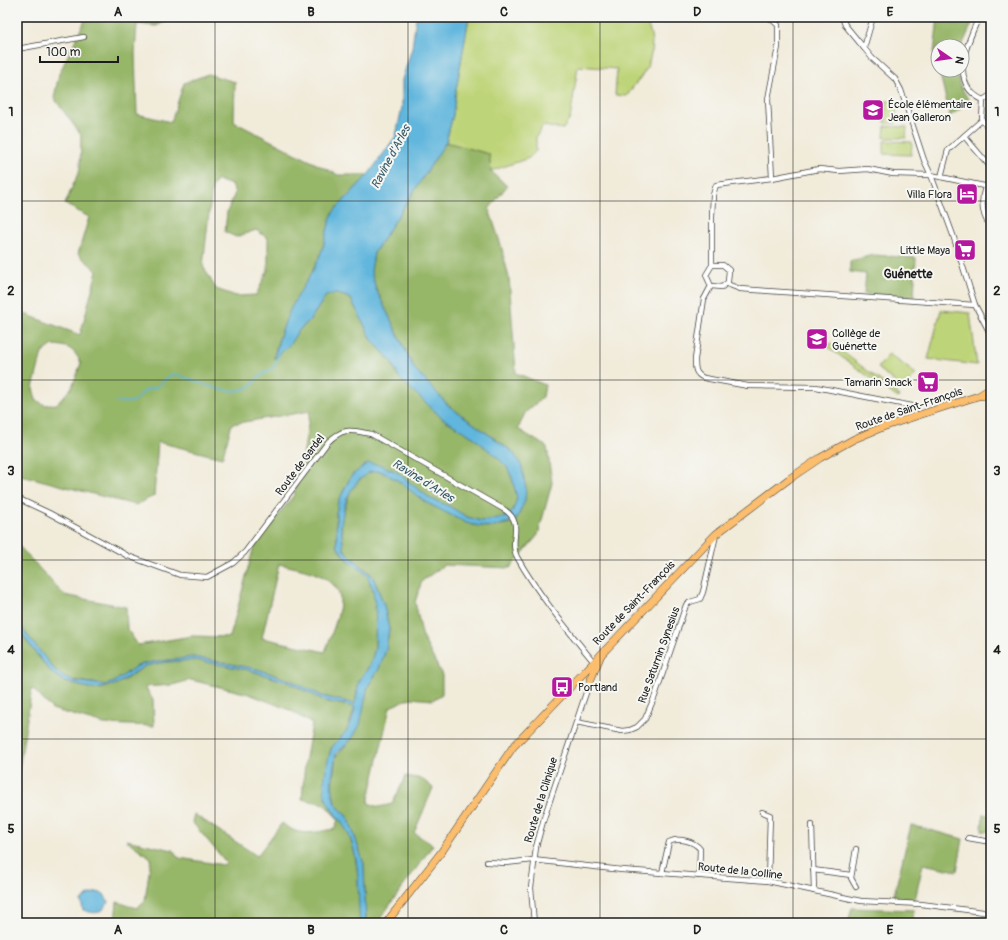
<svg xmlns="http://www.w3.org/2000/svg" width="1008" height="940" viewBox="0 0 1008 940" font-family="Pangolin,sans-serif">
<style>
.green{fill:#bed478;stroke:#6d784a}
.forest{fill:#96b668;stroke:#596942;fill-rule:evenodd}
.water{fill:#60b6dd;stroke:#3e697c}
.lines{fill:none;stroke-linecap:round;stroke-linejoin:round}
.stream{stroke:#60b6dd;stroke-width:1.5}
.minor-casing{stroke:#3c3b38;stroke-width:6}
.primary-casing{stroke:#3c3b38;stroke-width:8}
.minor{stroke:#fff;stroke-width:4.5}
.primary{stroke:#fbbd6e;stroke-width:7}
.grid{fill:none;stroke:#1c1c1c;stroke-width:1;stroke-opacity:0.55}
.labels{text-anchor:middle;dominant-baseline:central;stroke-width:4;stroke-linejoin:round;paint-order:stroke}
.poi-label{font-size:11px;fill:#1c1c1c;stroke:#f6f6f2;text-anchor:start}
.street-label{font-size:11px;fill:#1c1c1c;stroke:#f6f6f2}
.water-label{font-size:12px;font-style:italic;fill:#375a69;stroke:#f6f6f2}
.neighbourhood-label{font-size:12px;font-weight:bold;fill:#1c1c1c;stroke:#f6f6f2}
.neatline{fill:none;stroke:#1c1c1c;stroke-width:1.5}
.grid-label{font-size:13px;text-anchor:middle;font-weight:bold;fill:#1c1c1c}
</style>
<rect width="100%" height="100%" fill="#f6f6f2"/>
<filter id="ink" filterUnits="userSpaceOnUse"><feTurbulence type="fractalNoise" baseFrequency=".025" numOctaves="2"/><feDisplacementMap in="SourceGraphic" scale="8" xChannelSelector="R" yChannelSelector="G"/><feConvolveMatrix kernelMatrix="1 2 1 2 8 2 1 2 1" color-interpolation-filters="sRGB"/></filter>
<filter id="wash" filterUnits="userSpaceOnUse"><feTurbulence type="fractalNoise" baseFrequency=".012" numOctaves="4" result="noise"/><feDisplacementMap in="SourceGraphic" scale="16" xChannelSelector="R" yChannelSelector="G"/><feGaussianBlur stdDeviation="0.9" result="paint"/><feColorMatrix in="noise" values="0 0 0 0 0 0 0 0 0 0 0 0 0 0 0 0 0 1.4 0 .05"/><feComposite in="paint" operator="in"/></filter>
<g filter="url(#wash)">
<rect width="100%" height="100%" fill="#f1ebda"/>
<g class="green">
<path d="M469 17H642C655 30 654 55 645 71 640 79 632 87 627 96L615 95 617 69 578 66 570 119 563 129 543 126 536 137V151L529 158 491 171 489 154 446 142 453 115 456 90Z"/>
<polygon points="886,101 897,101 896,123 885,123"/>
<polygon points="885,126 907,127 906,138 884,138"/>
<polygon points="884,141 912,142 911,155 884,154"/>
<polygon points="941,310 970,313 977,365 928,359"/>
<polygon points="831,343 899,395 898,398 828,347"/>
<polygon points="889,354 916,374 903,389 878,368"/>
</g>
<g class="forest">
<path d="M96 17H174L156 26 137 24 135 53 137 114 171 122 184 83 208 74 235 82 234 122 338 175H368L334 211C327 224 326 241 320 255 305 291 281 318 274 358L290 344 298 331 310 320 326 296C334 292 343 295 351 299L372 340 391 361 397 375 445 420 473 437 499 459 507 467 512 478 517 498 514 509 506 517 481 521 467 517 449 506 431 499 403 477 381 465 364 466 351 476 338 502 336 514 337 542 339 550 344 556 367 575 373 590 376 606 375 649 370 665 359 681 355 704 322 696 292 681 257 669 193 657 146 663 135 667 114 682 106 685 66 679 49 664 17 622V544L64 595 126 607 127 629 138 645 192 636 230 637 254 546 294 495 302 463 310 411 232 424 222 458 158 442 154 496 135 505 17 474V311L80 335 97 271 78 254 89 217 65 204 80 169 81 135 54 98 59 74 85 20ZM217 180 232 185 235 193 227 212 225 232 236 237 256 230 268 238V270L256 295 236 296 216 289 203 266 212 187ZM53 345C69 346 74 349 81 363L72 387 57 404 45 405 36 400 33 388 42 353ZM279 564C299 569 341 574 340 602 340 614 329 640 325 652L262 638Z"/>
<polygon points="938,17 975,17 962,46 938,46 938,67 934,53"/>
<polygon points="939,70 958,70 959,84 970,102 950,116"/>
<polygon points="446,142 489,154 491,171 507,186 489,209 501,245 509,278 516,373 545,385 543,397 525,413 518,429 547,447 552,483 538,535 510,568 444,565 422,581 415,602 423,638 442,675 442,694 433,700 410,698 390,707 368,803 379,807 392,804 406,776 422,779 433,788 414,833 433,845 377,923 366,923 364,864 349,819 335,803 332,785 336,756 352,739 368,686 379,669 386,650 389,629 384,605 373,577 369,572 348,555 343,547 341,520 350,492 358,481 370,472 380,471 397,480 431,505 470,524 486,527 506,524 513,523 520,514 513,452 449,406 414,368 376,289 371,271 374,253"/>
<polygon points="873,255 916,258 914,297 864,294 866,274 850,272 850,261"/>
<path d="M17 628 47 668 65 682 93 689 103 688 123 681 145 666 166 662 195 660 249 670 290 683 325 701 355 707 347 731 331 748 324 783 350 837 354 851 358 873 360 923H115L117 902 137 908 145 900 151 858 126 840 173 850 179 858 224 865 226 862 192 822 194 814 257 856 282 823C300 838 314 832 335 829L338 819 324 804 302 799 305 763 312 724 290 710 249 694 191 680 172 685 145 687 153 700 154 726 104 724 52 709 32 688 17 781Z"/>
<polygon points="983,814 991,816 991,832 982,831"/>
<polygon points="911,825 963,839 957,871 923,864 915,900 893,899"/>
<polygon points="852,908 914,910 911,923 848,923"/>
</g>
<g class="water">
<path d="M416 17H469L456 90 453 115 446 142 374 253 371 271 376 289 414 368 449 406 513 452 522 467 526 489 525 501 516 520 494 527 478 526 466 523 425 502 397 480 380 471 370 472 358 481 350 492 344 507 341 526 344 550 373 577 384 605 389 629 386 650 379 669 368 686 360 725 352 739 336 754 332 779V791L335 803 349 819 364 864 366 923H360C357 895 361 865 350 838 342 817 323 808 324 784 324 778 329 750 333 746 346 731 351 729 355 707L325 701 290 683 249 670 195 660 166 662 145 666 117 684 103 688 93 689 65 682 51 672 35 652 17 628V622L54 669 63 677 73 681 106 685 114 682 135 667 146 663 193 657 257 669 292 681 322 696 355 704 359 681 370 665 375 649 376 612 373 590 367 575 344 556 337 546 336 514 338 502 351 476 368 463 381 465 397 472 431 499 449 506 467 517 481 521 506 517 513 510 517 498 512 478 507 467 499 459 473 437 442 418 400 379 391 361 372 340 351 299C343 295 334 292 326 296L310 320 298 331 290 344 274 359C278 341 284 322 292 306 301 289 313 273 320 255 326 241 327 224 334 211L368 175 396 136 402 107V80L412 48Z"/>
<path d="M97 892 104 894 108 902C102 915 95 914 83 910L81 901 88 895Z"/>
</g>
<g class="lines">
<path class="stream" d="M115 402H133L146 390 157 387 169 376 173 374C198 379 226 400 251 386 254 384 256 379 259 377 273 367 272 373 279 355"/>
</g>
</g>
<g filter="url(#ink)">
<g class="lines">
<g class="minor-casing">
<g id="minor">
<polyline points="769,17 778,25 778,47 768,99 772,178"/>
<polyline points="842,17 845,25 864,48"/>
<polyline points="873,17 864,48 872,58 895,79 901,90 924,160 931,175 953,235 975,305 991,335"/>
<path d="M979 17C967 43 948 84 983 100"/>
<polyline points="17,49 84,37"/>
<polyline points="991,95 983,100 982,120 991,131"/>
<polyline points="964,136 988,164"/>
<polyline points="941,177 948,150 982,120"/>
<path d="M991 180C979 191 980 214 991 227"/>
<polyline points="712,265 723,265 729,270 728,282 722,287 711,286 706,275 712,265 712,217 713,195 716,185 772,178 819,169 839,171 868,169 893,174 931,175 984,186"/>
<polyline points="727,284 740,289 975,305"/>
<path d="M711 286 704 299 695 359C695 369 695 374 704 378L748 386 816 387 912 406 916 416"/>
<path d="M17 498 49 513 128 556 180 575 207 577 233 563 245 552 328 442C344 427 350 430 371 434L505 510C525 524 508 540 517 557 537 593 567 629 593 661"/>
<polyline points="576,722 622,731 630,730 637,727 645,719 655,696 686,605 690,602 700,599 703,592 716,535"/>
<polyline points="762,812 770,815 768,881"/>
<polyline points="812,825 814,891"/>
<polyline points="968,838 991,842"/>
<polyline points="856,849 851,878 856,887"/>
<polyline points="487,862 506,863 533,860 622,870 768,881 861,901 921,904 991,913"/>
<polyline points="813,870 851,875"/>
<path d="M662 873 669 842C678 837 694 841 700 849L699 876"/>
<polyline points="534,923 531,888 536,847 544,818 591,678"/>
</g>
</g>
<g class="primary-casing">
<g id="primary">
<polyline points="980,395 991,388"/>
<polyline points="591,679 601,655"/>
<polyline points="386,923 440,854 513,747 716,534 789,479 820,458 854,439 883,427 916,416 978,396 991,395"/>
</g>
</g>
<use href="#minor" class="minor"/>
<use href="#primary" class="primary"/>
</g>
</g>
<path class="grid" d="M215 17V923M408 17V923M600 17V923M793 17V923M17 201H991M17 380H991M17 560H991M17 739H991"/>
<defs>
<g id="school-square" transform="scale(1.15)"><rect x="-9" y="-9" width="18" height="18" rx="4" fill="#b5179e" stroke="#f6f6f2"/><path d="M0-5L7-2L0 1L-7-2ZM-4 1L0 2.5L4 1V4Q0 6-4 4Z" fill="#fff"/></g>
<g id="hotel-square" transform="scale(1.15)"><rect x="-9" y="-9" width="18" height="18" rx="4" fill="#b5179e" stroke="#f6f6f2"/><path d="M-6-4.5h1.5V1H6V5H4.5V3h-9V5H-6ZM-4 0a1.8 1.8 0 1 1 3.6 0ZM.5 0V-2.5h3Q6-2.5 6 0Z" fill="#fff"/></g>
<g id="supermarket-square" transform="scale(1.15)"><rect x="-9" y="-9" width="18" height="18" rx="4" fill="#b5179e" stroke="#f6f6f2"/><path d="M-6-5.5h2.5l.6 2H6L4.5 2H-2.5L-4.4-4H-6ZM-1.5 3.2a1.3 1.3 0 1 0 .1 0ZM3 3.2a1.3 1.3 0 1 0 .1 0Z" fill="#fff"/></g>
<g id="bus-square" transform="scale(1.15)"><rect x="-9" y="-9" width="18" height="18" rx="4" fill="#b5179e" stroke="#f6f6f2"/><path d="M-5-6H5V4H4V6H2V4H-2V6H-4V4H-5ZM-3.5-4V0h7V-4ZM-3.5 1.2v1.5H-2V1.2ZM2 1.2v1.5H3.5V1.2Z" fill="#fff"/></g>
</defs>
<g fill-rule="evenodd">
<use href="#school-square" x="873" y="110"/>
<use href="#hotel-square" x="967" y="194"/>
<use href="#supermarket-square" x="965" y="250"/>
<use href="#school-square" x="817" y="339"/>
<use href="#supermarket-square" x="928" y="382"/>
<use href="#bus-square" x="562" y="687"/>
</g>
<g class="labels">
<g class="poi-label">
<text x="888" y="104">École élémentaire<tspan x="888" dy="13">Jean Galleron</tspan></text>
<text x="952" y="194" text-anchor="end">Villa Flora</text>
<text x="950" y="250" text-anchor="end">Little Maya</text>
<text x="832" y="333">Collège de<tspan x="832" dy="13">Guénette</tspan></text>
<text x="912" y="382" text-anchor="end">Tamarin Snack</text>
<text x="578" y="687">Portland</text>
</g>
<g class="street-label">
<text transform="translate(909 409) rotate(-19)">Route de Saint-François</text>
<text transform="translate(300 465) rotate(-53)">Route de Gardel</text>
<text transform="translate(634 603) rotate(-46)">Route de Saint-François</text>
<text transform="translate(659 655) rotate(-70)">Rue Saturnin Synesius</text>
<text transform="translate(541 800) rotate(-73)">Route de la Clinique</text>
<text transform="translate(740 871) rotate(6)">Route de la Colline</text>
</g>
<g class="water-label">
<text transform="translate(391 157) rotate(-62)">Ravine d'Arles</text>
<text transform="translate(423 481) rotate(32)">Ravine d'Arles</text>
</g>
<g class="neighbourhood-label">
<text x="908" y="274">Guénette</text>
</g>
</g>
<rect width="1008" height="940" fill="none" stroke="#f6f6f2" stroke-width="44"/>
<g transform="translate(950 58) rotate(103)"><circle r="19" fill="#f6f6f2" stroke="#9f9f9c"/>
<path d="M0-3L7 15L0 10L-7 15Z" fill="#b5179e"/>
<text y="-6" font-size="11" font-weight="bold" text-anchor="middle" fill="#1c1c1c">N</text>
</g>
<path d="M40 56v6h78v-6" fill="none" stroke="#1c1c1c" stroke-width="2"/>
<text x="46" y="56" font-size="12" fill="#1c1c1c" stroke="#f6f6f2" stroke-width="3" paint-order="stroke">100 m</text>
<rect x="22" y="22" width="964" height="896" class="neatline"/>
<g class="grid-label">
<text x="118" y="16">A</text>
<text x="311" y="16">B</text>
<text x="504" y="16">C</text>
<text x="697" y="16">D</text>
<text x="890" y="16">E</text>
<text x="11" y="116">1</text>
<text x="997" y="116">1</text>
<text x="11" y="295">2</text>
<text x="997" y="295">2</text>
<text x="11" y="475">3</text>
<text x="997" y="475">3</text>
<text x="11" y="654">4</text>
<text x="997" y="654">4</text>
<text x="11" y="833">5</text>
<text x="997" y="833">5</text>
<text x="118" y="934">A</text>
<text x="311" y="934">B</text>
<text x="504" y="934">C</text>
<text x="697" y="934">D</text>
<text x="890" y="934">E</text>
</g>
</svg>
